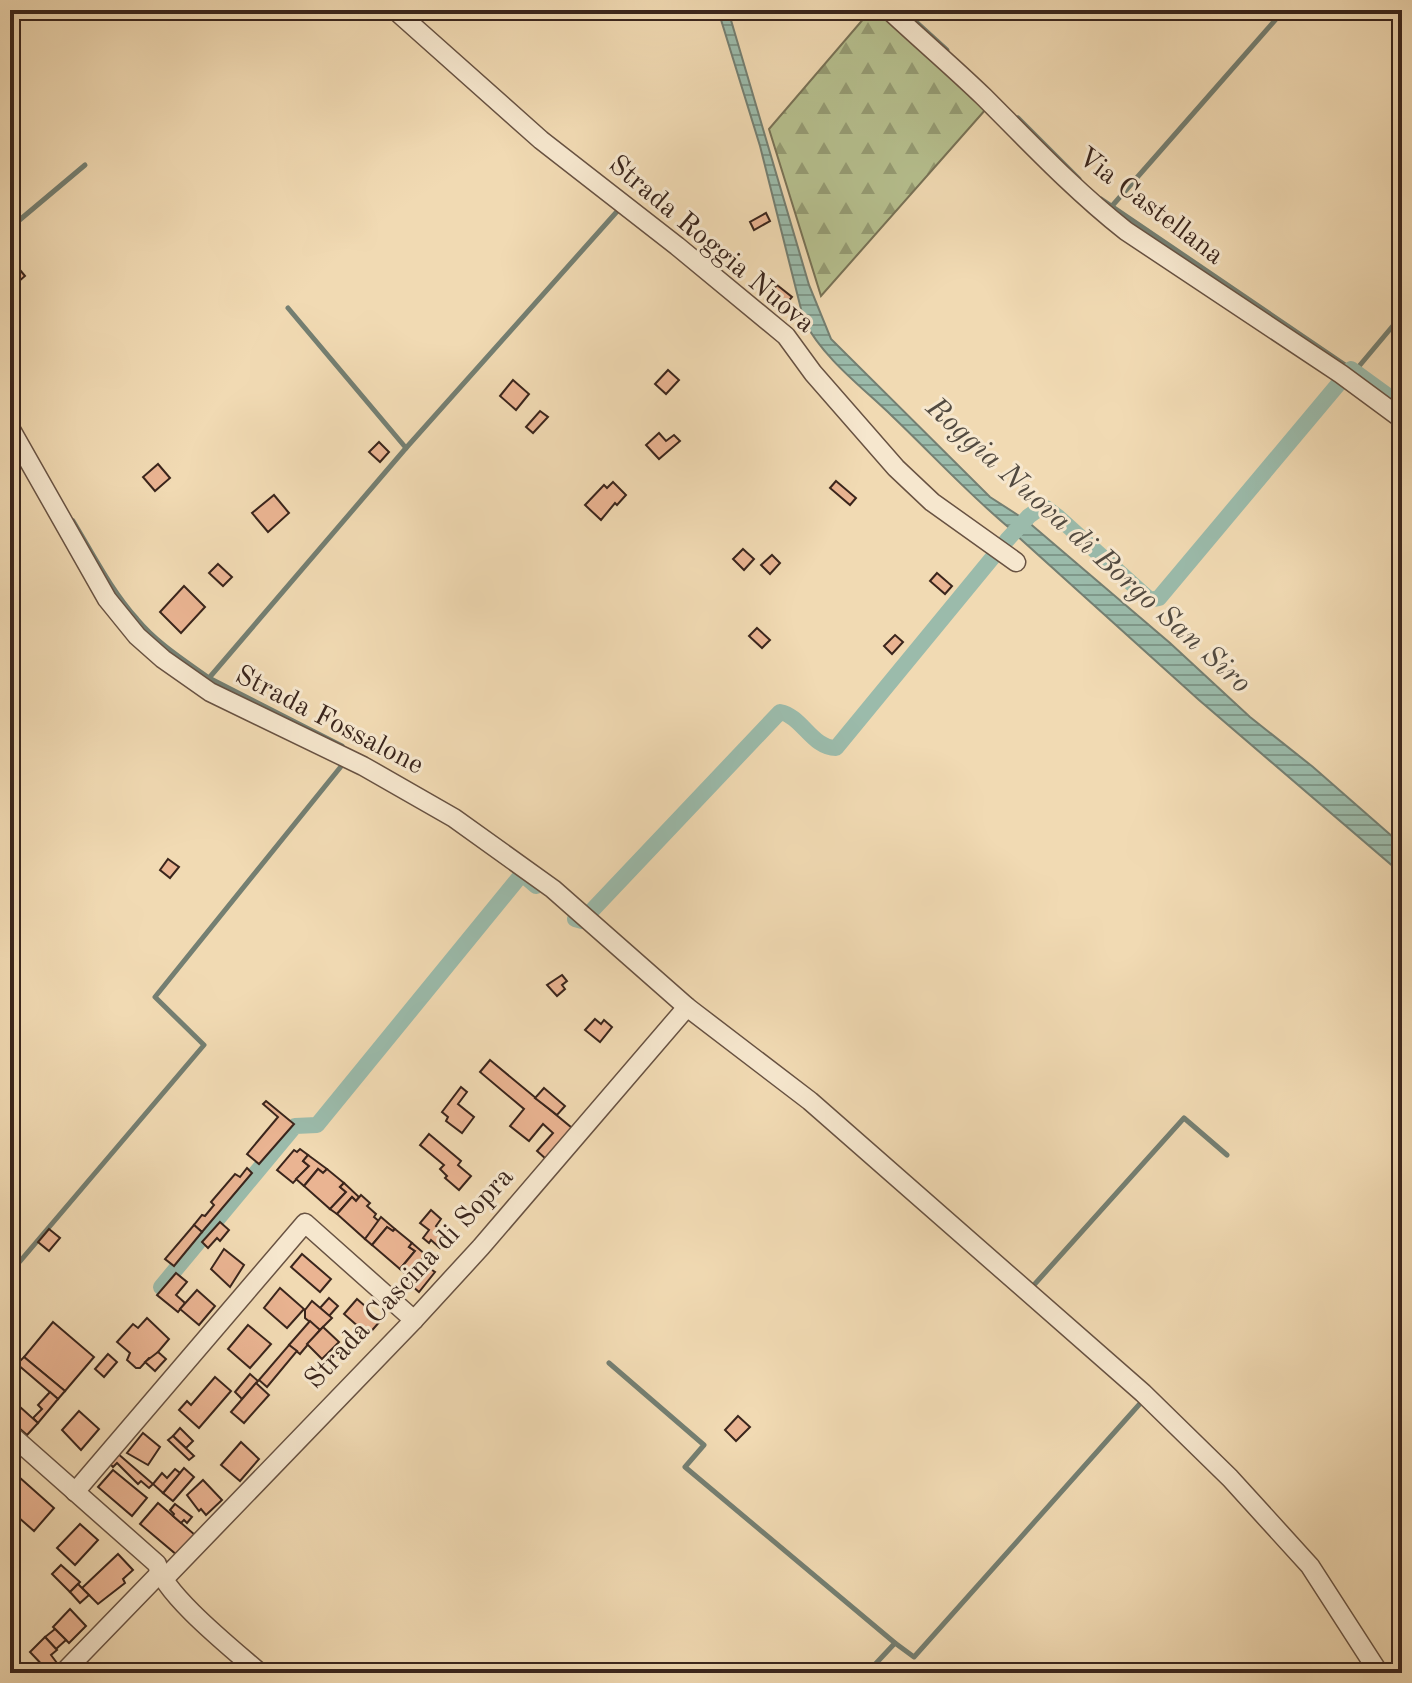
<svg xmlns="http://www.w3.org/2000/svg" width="1412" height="1683" viewBox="0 0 1412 1683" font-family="'Old Standard TT',serif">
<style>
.forest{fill:url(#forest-firs);stroke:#787256;stroke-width:2}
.water{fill:url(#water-rules);stroke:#747f72;stroke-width:2}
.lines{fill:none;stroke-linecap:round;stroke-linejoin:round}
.stream{stroke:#747f72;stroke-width:5}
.canal{stroke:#9bbbab;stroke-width:16}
.building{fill:#eab492;stroke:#3a251c;stroke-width:2}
.street-casing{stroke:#685242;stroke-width:21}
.street{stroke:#f6e7ce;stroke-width:18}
.labels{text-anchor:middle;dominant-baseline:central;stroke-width:6;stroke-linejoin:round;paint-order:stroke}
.street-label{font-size:28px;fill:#3a251c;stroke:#f6e7ce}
.water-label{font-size:30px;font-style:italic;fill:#524a40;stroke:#f6e7ce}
</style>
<defs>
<pattern id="forest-firs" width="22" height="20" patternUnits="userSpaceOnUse" patternTransform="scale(2)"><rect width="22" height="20" fill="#b6c08f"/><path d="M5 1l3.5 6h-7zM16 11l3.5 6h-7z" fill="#959c74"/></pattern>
<pattern id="water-rules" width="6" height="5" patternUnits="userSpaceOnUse" patternTransform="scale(2)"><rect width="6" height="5" fill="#9bbbab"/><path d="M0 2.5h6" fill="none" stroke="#7f988a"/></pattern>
</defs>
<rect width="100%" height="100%" fill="#f1dab3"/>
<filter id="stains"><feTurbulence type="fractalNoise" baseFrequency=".0025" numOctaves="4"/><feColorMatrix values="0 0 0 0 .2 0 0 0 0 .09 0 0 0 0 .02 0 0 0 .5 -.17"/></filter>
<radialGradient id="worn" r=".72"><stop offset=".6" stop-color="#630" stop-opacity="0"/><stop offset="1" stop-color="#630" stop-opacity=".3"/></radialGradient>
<polygon class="forest" points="871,10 880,10 986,109 821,296 769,129"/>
<g class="water">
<path d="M718 10H728L809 285 831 339 990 497 1024 519 1013 531C970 496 933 455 892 416 861 386 825 360 804 321L760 146Z"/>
<polygon points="1027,521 1170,643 1250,717 1313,767 1402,845 1402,874 1199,700 1015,534"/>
</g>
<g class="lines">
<g class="stream">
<polyline points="903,10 947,50"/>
<polyline points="1018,118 1079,179"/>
<polyline points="1101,199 1351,369"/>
<polyline points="1112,206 1284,10"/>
<polyline points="10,228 85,165"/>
<polyline points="288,308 406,448 209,678 342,746"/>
<polyline points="1355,371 1402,315"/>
<polyline points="10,414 17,426"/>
<polyline points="406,448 621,207"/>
<path d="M73 521C93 554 111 590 137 619 157 643 184 660 209 678"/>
<polyline points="10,1273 204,1045 155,997 343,764"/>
<polyline points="1036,1289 1033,1286 1184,1118 1227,1155"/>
<polyline points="609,1363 704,1445 685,1467 895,1643"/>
<polyline points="867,1673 895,1643 914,1657 1145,1398"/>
</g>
<g class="canal">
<path d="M575 919 582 921 780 712C802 716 812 748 836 748L1007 540 1029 516 1039 509 1046 508 1058 517 1150 600 1159 598 1351 369 1402 406"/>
<polyline points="161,1287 295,1126 317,1125 522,874 536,886"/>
</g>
</g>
<g class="building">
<polygon points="766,213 770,221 754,230 750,222"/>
<polygon points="15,264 25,276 10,289 10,269"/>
<polygon points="777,285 792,297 780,311 765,299"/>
<polygon points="668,370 679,380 666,394 655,384"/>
<polygon points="513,380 529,394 516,410 500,396"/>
<polygon points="540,411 548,417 533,433 526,427"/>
<polygon points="659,433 666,441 674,435 680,441 659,459 646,445"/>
<polygon points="379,442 389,452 380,462 369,452"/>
<polygon points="158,464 170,478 155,491 143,477"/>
<polygon points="836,481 856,498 850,505 830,488"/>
<polygon points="613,482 626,495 617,505 615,503 601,520 585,505 604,485 607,488"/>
<polygon points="274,495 289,513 268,532 252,513"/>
<polygon points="743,549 754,559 744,570 733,559"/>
<polygon points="772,555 780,563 770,574 761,565"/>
<polygon points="218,564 232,577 223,586 209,573"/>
<polygon points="937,573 952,586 945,594 930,581"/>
<polygon points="184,586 205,607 181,633 160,612"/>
<polygon points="757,628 770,640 762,648 749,636"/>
<polygon points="895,635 903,642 892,654 884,646"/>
<polygon points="168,859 179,867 170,878 160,870"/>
<polygon points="562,975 567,981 562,985 565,989 557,996 547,985"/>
<polygon points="595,1019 601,1024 604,1020 612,1027 600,1042 585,1030"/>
<polygon points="490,1060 572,1128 546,1159 537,1151 553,1133 543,1124 529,1141 510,1126 524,1109 480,1072"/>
<polygon points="461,1087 467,1092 458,1104 474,1117 462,1133 446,1121 448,1117 442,1112"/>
<polygon points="544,1088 565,1106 557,1115 535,1098"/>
<polygon points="266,1101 294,1124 259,1164 247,1154 278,1117 263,1104"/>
<polygon points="429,1134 461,1161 458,1165 471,1176 459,1190 445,1178 447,1176 440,1169 444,1165 420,1145"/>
<polygon points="300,1149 308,1155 303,1161 309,1166 293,1183 277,1170 294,1150 297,1152"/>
<polygon points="308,1155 327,1169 323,1173 318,1169 304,1186 296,1179 309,1166 303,1161"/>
<polygon points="247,1168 252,1173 202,1232 194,1225 202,1215 205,1216 214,1205 211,1202 235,1174 240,1177"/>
<polygon points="318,1169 323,1173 327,1169 344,1183 340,1187 346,1192 330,1209 304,1186"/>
<polygon points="344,1183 359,1197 356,1201 352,1197 337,1214 330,1209 346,1192 340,1187"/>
<polygon points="361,1195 370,1203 367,1206 376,1214 374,1217 380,1222 365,1239 337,1214 352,1197 356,1201"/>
<polygon points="431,1210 441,1219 436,1226 443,1232 439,1237 445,1242 440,1248 431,1240 429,1243 423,1238 429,1230 420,1223"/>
<polygon points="381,1217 395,1229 393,1231 387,1227 372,1245 365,1239"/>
<polygon points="220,1222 229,1230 220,1241 217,1238 208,1248 202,1242"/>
<polygon points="194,1225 202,1232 174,1266 165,1259"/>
<polygon points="387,1227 393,1231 395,1229 412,1243 409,1247 415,1251 400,1269 372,1245"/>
<polygon points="49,1229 60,1238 49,1251 38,1242"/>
<polygon points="412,1243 426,1255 407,1275 400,1269 415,1251 409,1247"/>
<polygon points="224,1249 244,1265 230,1287 211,1269"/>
<polygon points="302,1254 331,1279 320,1292 291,1267"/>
<polygon points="419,1261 435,1272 419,1292 404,1279"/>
<polygon points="176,1273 187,1282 176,1295 185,1303 178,1312 157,1295"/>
<polygon points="280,1288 304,1309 287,1328 264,1308"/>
<polygon points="197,1290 215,1306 199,1325 180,1309"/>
<polygon points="329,1298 338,1306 329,1316 320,1308"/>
<polygon points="357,1299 381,1320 368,1335 344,1314"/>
<polygon points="312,1301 332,1318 320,1330 305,1318 305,1310"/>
<polygon points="147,1318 169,1339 153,1358 149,1358 140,1368 136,1368 127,1360 130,1353 117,1342 133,1324 138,1328"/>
<polygon points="310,1321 320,1330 300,1354 289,1345"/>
<polygon points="53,1322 94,1357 65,1391 24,1357"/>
<polygon points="248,1325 271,1344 250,1368 228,1349"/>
<polygon points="323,1327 339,1342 322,1359 307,1344"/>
<polygon points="289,1345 297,1351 267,1387 259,1380"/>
<polygon points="158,1352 166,1359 155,1371 145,1362"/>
<polygon points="108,1354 117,1362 104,1377 95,1369"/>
<polygon points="24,1357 65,1391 58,1399 17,1364"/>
<polygon points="250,1374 258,1381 242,1399 235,1392"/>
<polygon points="215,1377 231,1391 199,1428 179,1410 187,1401 191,1405"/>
<polygon points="256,1383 269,1395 244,1423 231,1412"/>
<polygon points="50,1392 58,1399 38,1423 33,1418 42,1409 38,1405"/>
<polygon points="10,1398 38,1423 27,1435 10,1420"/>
<polygon points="79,1411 99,1429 81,1450 62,1430"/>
<polygon points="738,1416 750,1427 736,1441 725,1430"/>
<polygon points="180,1428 193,1441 186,1448 173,1436"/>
<polygon points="143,1433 160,1447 148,1465 127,1453"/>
<polygon points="173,1436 194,1456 189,1460 168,1440"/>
<polygon points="241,1442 259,1459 240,1481 221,1465"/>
<polygon points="117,1453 153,1484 149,1488 141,1481 138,1484 117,1463 113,1467 109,1463"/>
<polygon points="184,1468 194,1477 173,1501 163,1493"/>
<polygon points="175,1469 180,1473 163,1493 153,1484 162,1473 167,1478"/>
<polygon points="113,1470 147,1498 132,1516 98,1487"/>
<polygon points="19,1477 54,1508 34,1531 10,1510 10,1488"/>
<polygon points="203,1480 222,1500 206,1515 201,1509 199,1511 187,1495"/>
<polygon points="158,1503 195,1535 177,1555 140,1524"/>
<polygon points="175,1504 192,1517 187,1523 184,1520 181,1523 173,1516 174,1514 170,1510"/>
<polygon points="80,1524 98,1540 75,1565 57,1548"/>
<polygon points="118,1554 133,1570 123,1579 125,1583 98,1604 82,1588"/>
<polygon points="61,1565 80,1582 70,1592 52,1574"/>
<polygon points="78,1584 89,1595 80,1603 70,1592"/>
<polygon points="70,1609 86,1626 69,1643 53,1627"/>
<polygon points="55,1629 66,1640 56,1649 45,1637"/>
<polygon points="45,1637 57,1650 51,1655 57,1663 48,1671 30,1652"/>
</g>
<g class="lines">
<g class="street-casing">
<g id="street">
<polyline points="395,10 541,140 677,246 786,336 813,373 896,468 932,502 1016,562"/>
<path d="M889 10C920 39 953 67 984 97 1030 143 1074 190 1126 231L1341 374 1402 419"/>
<polyline points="10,428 107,599 137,636 163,659 210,692 363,766 454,818 553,889 687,1007 810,1101 1143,1393 1230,1478 1310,1566 1379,1673"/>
<path d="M10 1434 157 1564C163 1594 235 1651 260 1673"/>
<polyline points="75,1492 305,1223 414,1320"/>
<polyline points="164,1579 414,1320 481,1247 687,1007"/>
<polyline points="63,1673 159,1574"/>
</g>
</g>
<use href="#street" class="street"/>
</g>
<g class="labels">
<g class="street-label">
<text transform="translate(1150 207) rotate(37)">Via Castellana</text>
<text transform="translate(711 245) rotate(40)">Strada Roggia Nuova</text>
<text transform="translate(329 721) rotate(27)">Strada Fossalone</text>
<text transform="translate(410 1279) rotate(-47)">Strada Cascina di Sopra</text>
</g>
<g class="water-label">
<text transform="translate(1088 546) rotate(42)">Roggia Nuova di Borgo San Siro</text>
</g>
</g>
<rect width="1412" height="1683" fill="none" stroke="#f1dab3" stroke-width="40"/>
<rect x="12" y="12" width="1388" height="1659" fill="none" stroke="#3a251c" stroke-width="4"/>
<rect x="20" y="20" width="1372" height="1643" fill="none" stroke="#3a251c" stroke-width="2"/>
<rect width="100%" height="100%" filter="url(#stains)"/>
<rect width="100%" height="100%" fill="url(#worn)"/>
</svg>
